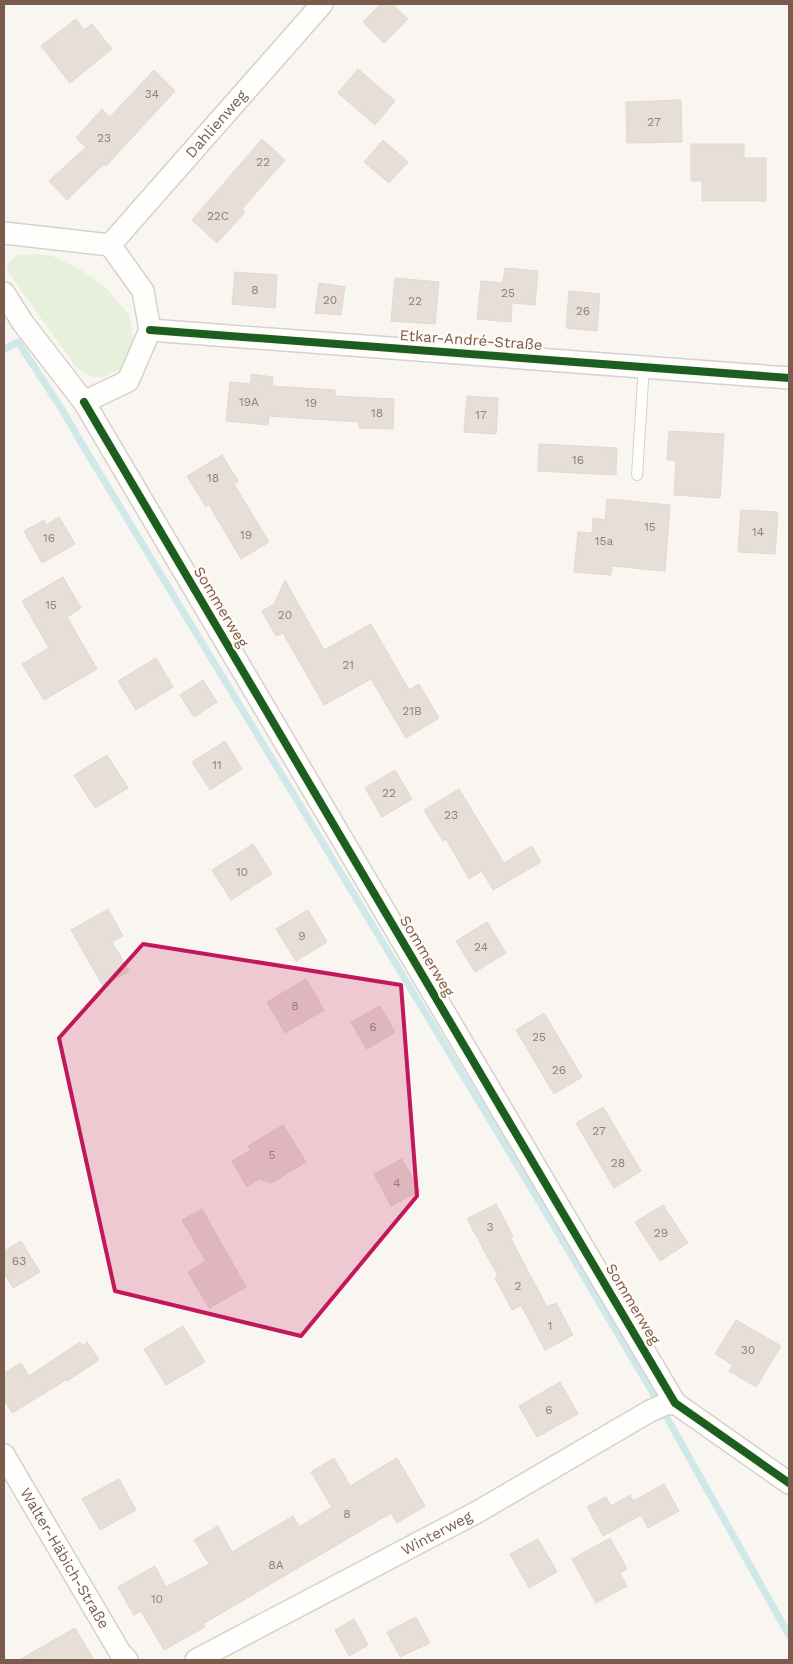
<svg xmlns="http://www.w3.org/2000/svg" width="793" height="1664" viewBox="0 0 793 1664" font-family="'Work Sans',sans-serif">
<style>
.green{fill:#e7f0db}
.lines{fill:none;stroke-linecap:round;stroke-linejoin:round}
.stream{stroke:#d0e8ea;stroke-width:7}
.building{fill:#e6ded7;stroke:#e2d8d2}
.service-casing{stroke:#d7d1cb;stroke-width:12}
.minor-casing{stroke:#d7d1cb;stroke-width:24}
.service{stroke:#fefefd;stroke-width:10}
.minor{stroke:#fefefd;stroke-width:21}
.cycleway-casing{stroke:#fffaf3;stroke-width:11}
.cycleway{stroke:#1b5e20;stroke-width:8}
.marked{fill:#c2185b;fill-opacity:0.2;stroke:#c2185b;stroke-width:4;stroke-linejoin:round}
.labels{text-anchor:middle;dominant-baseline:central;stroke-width:5;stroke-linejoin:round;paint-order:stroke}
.number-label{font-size:12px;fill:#977e72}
.street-label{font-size:15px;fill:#7a5c4d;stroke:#fffaf3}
</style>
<rect width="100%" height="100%" fill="#f9f5f0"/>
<polygon class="green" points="33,254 52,256 81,270 104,286 129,315 133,336 132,351 120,370 104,377 89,376 76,367 8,272 7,265 16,255"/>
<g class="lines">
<polyline class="stream" points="4,349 18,342 63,411 79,439 554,1226 653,1393 789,1635"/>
</g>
<g class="building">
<polygon points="381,4 392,4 408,19 384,43 363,22"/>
<polygon points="76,19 84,30 92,24 112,49 70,83 41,46"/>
<polygon points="358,69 395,101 375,125 338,93"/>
<polygon points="154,70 175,91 106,166 104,164 67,200 49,181 86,147 76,138 102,109 110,117"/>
<polygon points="681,100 682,142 627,143 626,102"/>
<polygon points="262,139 285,160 242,209 245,212 217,243 192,220"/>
<polygon points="383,140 408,162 389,183 364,162"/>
<polygon points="691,144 744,144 744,158 766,158 766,201 702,201 702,181 691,181"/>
<polygon points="505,268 538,271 535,305 512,303 511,322 477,319 481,281 503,283"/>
<polygon points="235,272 277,275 275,308 232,304"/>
<polygon points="395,278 439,282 435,324 391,321"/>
<polygon points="319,283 345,287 341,315 315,313"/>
<polygon points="569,291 600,294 597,331 566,328"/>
<polygon points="251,374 273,377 272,386 335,390 335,396 394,399 393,429 359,428 359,422 269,416 268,425 226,421 230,382 251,384"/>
<polygon points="467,396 498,398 496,434 464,432"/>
<polygon points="669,431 724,434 720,498 674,495 676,460 667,460"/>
<polygon points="539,444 617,448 616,475 538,471"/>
<polygon points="222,455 238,481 234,484 269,542 241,559 209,505 206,507 187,476"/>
<polygon points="607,499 670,505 665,571 612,566 611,575 574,572 578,532 592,533 593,518 605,520"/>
<polygon points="741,510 778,512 775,554 738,552"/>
<polygon points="59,517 75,544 42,563 24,531 44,520 46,525"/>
<polygon points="63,577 81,608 67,617 97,669 44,700 22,664 49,648 22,601"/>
<polygon points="285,580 324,650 371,624 409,690 419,684 439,718 406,738 371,679 324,705 283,633 276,636 262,611 274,604"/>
<polygon points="156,658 173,687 136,710 118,681"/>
<polygon points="203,680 217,702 194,717 180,695"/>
<polygon points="225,741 242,769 210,790 192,762"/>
<polygon points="107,755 128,788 95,808 74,775"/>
<polygon points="395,770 412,799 382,817 365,788"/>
<polygon points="459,789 504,863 532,846 541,862 493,890 482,871 469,879 446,839 443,841 424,810"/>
<polygon points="253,844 272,874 231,900 212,870"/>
<polygon points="108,909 123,936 112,942 129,971 103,986 71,930"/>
<polygon points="308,910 327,942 296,961 276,929"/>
<polygon points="487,922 506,953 475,972 456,941"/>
<polygon points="306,979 324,1010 285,1033 267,1002"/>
<polygon points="380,1006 395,1032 367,1049 351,1022"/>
<polygon points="544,1013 582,1077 554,1094 516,1030"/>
<polygon points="603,1107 641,1171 614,1188 576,1123"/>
<polygon points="283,1125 306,1162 271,1183 259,1179 247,1187 232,1161 251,1150 248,1146"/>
<polygon points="402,1159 420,1191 391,1206 374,1174"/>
<polygon points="496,1204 513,1236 510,1237 547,1307 556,1303 573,1335 545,1350 521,1305 512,1310 495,1278 498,1276 467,1219"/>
<polygon points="663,1205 688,1243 660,1261 635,1222"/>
<polygon points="202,1209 246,1287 209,1308 188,1272 206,1261 182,1220"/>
<polygon points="21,1241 40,1272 13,1288 4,1273 4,1251"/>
<polygon points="736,1320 781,1346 756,1387 729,1371 733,1365 715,1354"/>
<polygon points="183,1326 205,1362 166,1385 144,1349"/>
<polygon points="80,1342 83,1346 87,1342 99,1360 67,1381 66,1380 12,1413 4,1400 4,1373 21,1363 29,1376"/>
<polygon points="560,1382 578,1414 537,1437 519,1406"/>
<polygon points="334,1458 350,1486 397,1458 425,1506 397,1523 391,1513 203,1624 205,1627 164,1650 141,1611 134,1615 118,1587 155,1566 166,1587 209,1564 194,1540 218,1526 232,1552 293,1516 299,1527 332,1507 311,1472"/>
<polygon points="119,1479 136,1510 100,1530 82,1499"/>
<polygon points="664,1484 679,1511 648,1528 641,1515 603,1536 587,1507 606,1497 611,1506 630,1495 633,1501"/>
<polygon points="610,1538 627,1569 620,1573 627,1586 596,1603 572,1559"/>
<polygon points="538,1539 557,1572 529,1588 510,1554"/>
<polygon points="416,1617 430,1643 400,1657 387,1632"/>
<polygon points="354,1619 368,1645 349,1656 335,1630"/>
<polygon points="75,1628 94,1660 19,1660"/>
</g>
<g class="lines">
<g class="service-casing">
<polyline id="service" points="637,475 644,366"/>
</g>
<g class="minor-casing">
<g id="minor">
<polyline points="4,233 110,245 143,291 150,330 128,381 84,402 23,323 4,293"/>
<path id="s1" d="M110 245 322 4"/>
<polyline points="150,330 789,378"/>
<polyline points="84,402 675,1403 789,1483"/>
<path id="s2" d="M4 1455 121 1654 127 1660"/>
<path id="s3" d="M196 1660 479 1511 650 1411 666 1404 675 1403"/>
</g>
</g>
<use href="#service" class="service"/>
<use href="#minor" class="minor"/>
<g class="cycleway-casing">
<g id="cycleway">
<polyline points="150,330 789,378"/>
<polyline points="84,402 675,1403 789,1483"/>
</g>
</g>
<use href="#cycleway" class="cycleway"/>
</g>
<path class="marked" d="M143 944 401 985 417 1196 301 1336 115 1291 59 1038Z"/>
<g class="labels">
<g class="number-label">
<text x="152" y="94">34</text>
<text x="654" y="122">27</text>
<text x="104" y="138">23</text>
<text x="263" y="162">22</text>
<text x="218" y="216">22C</text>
<text x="255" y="290">8</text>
<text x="508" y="293">25</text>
<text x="330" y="300">20</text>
<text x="415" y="301">22</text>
<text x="583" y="311">26</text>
<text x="249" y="402">19A</text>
<text x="311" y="403">19</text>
<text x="377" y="413">18</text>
<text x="481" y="415">17</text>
<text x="578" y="460">16</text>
<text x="213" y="478">18</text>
<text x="650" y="527">15</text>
<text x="758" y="532">14</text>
<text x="246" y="535">19</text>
<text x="49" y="538">16</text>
<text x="604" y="541">15a</text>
<text x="51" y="605">15</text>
<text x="285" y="615">20</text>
<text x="348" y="665">21</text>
<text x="412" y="711">21B</text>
<text x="217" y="765">11</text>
<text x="389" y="793">22</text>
<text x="451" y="815">23</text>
<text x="242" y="872">10</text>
<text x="302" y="936">9</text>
<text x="481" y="947">24</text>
<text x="295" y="1006">8</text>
<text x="373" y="1027">6</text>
<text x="539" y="1037">25</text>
<text x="559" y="1070">26</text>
<text x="599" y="1131">27</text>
<text x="272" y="1155">5</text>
<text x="618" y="1163">28</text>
<text x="397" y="1183">4</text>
<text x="490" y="1227">3</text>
<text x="661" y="1233">29</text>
<text x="19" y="1261">63</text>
<text x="518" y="1286">2</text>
<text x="550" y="1326">1</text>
<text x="748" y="1350">30</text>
<text x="549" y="1410">6</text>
<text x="347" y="1514">8</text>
<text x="276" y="1565">8A</text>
<text x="157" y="1599">10</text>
</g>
<g class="street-label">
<text stroke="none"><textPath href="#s1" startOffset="161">Dahlienweg</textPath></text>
<text transform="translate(471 340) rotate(4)">Etkar-André-Straße</text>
<text transform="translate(221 607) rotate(59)">Sommerweg</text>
<text transform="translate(427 956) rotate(59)">Sommerweg</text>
<text transform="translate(633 1304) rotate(59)">Sommerweg</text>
<text stroke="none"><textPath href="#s3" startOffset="272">Winterweg</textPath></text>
<text stroke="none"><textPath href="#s2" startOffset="120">Walter-Häbich-Straße</textPath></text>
</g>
</g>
<rect width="793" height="1664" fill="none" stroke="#7a5c4d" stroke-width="10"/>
</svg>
